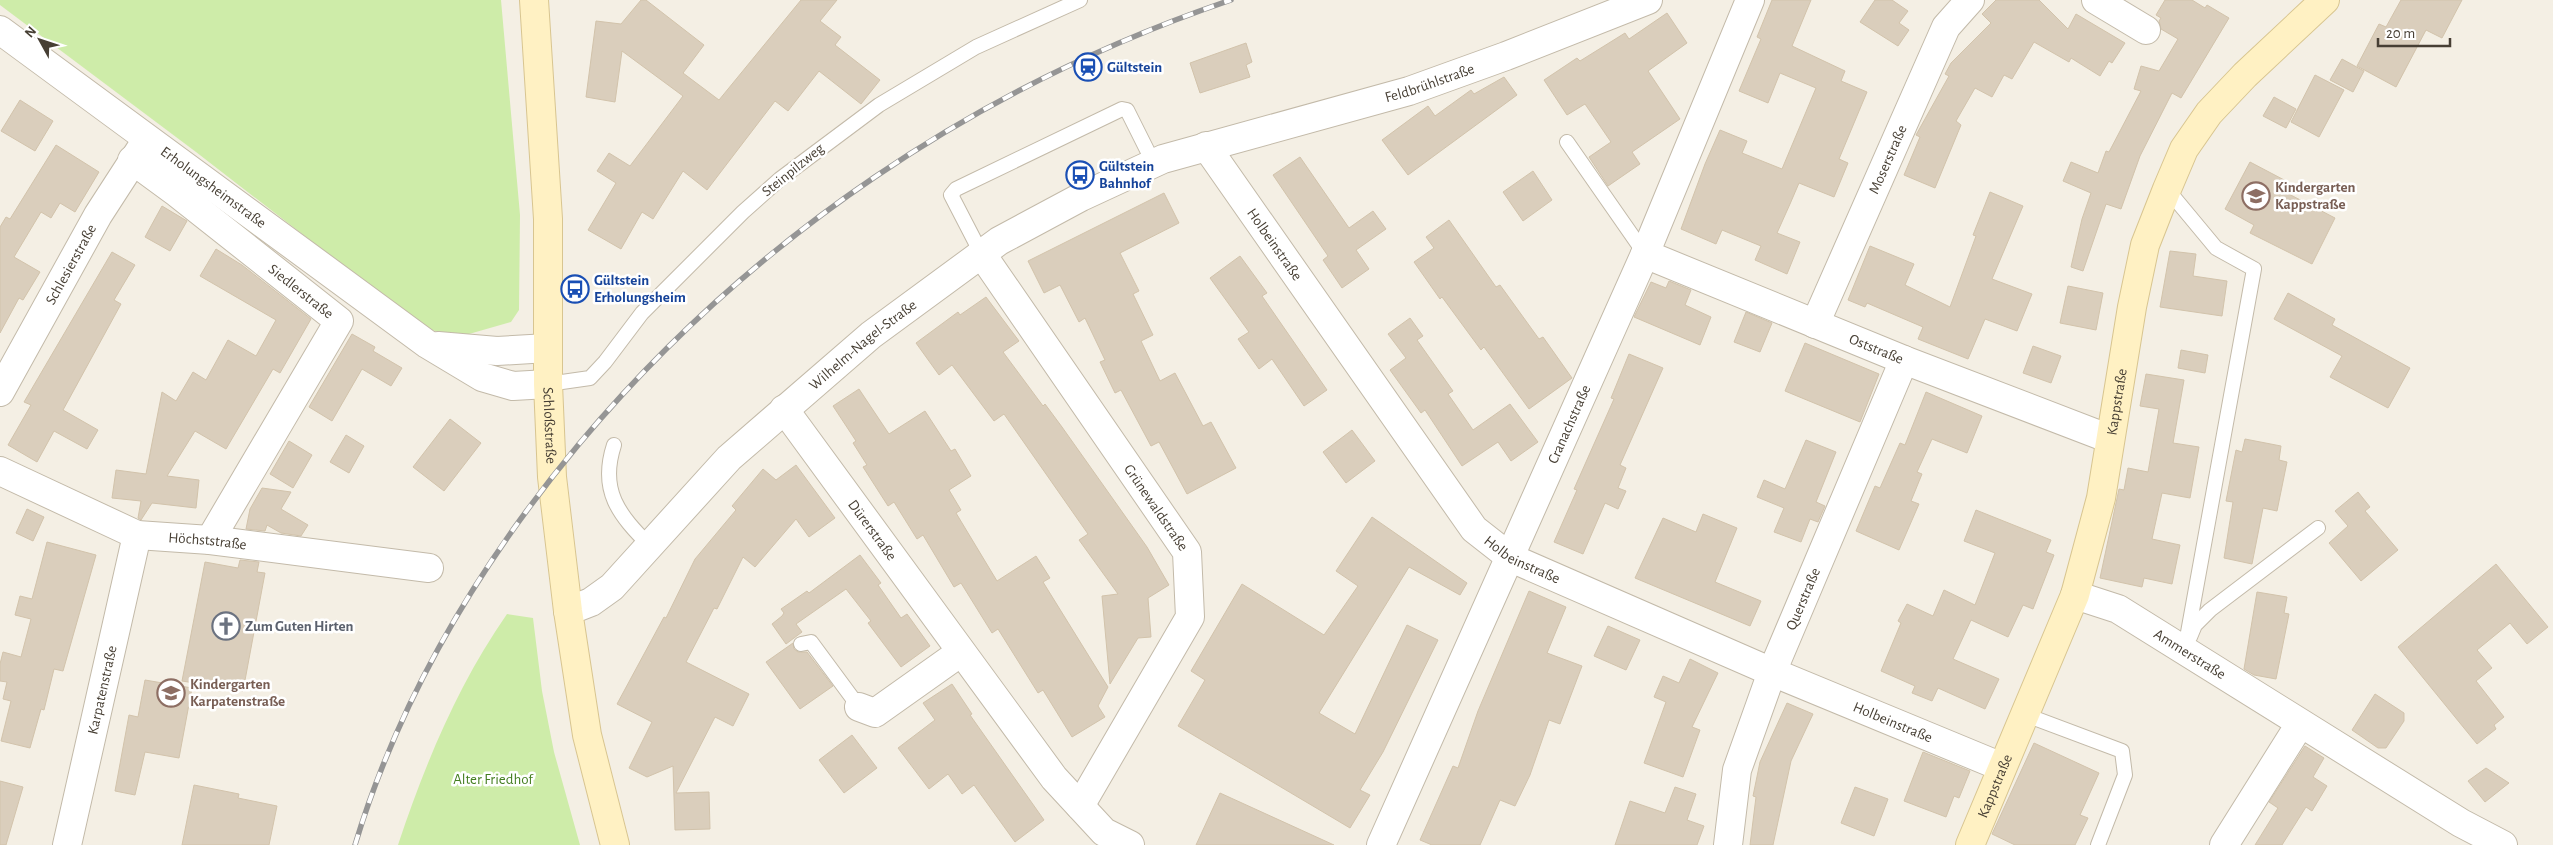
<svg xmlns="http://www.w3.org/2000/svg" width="2553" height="845" viewBox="0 0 2553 845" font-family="'Alegreya Sans',sans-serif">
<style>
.green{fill:#ceeca9}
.building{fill:#dacebc;stroke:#d2c3ab}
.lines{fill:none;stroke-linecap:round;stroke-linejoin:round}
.lane-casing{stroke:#c3baa9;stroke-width:16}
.street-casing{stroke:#c3baa9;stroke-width:30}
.secondary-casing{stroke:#d8c590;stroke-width:30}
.lane{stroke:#fff;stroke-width:14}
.street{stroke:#fff;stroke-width:28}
.secondary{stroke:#fff1c3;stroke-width:28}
.rail-casing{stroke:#959595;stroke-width:5.5}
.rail{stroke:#fff;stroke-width:4;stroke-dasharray:11;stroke-linecap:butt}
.labels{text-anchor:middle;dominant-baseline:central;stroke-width:5;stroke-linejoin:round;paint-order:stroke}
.transit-label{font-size:15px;font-weight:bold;fill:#164399;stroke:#fff;text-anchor:start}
.street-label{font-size:15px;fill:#473f34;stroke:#fff}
.education-label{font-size:15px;font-weight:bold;fill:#785e54;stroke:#fff;text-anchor:start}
.worship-label{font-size:15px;font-weight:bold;fill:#5b616d;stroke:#fff;text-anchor:start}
.park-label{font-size:15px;fill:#447e21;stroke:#fff}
</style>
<rect width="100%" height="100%" fill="#f4efe4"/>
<g class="green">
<polygon points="0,0 501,0 520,215 519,310 511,322 455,338 421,326 196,152 0,5"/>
<path d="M507 614 533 618 542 691 554 752 580 845H398C425 764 458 684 507 614Z"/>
</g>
<g class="building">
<polygon points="641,0 646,0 704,45 683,73 719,100 801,0 837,0 820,21 841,37 835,45 880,80 861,104 819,71 788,111 775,101 707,190 683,171 653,219 642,212 621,249 588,230 616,183 597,171 609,153 630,166 683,96 622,51 615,102 586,97 596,21 621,24"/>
<polygon points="1772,0 1811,0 1792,46 1845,71 1841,81 1867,92 1839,159 1848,163 1834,197 1799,183 1790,204 1777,233 1800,242 1787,274 1755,260 1761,246 1722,230 1716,244 1681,229 1705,164 1720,130 1747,141 1742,153 1782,169 1816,88 1780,73 1768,103 1739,91 1761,39 1757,37"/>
<polygon points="1875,0 1892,0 1908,11 1899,23 1909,30 1898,46 1860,22"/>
<polygon points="1996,0 2039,0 2068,29 2076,14 2125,43 2112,63 2109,61 2100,76 2071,58 2069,62 2034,42 2012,79 2004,75 1992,97 1975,88 1956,121 1961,125 1935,188 1904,175 1920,137 1916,135 1949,76 1945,74 1951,63 1991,23 1982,14"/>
<polygon points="2165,0 2192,0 2205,8 2207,5 2229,18 2181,98 2172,93 2140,156 2121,209 2106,204 2083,271 2071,267 2082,219 2091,193 2063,181 2071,162 2098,173 2106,151 2109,152 2141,91 2134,89 2141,66 2159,71 2178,39 2161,29 2159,21 2161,18 2156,15"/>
<polygon points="2401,0 2462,0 2442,38 2426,30 2396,87 2357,66 2379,24 2386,27"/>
<polygon points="1667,13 1687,43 1648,71 1680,119 1632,152 1640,164 1608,186 1589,157 1611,142 1585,104 1567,115 1544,80 1577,58 1580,61 1625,33 1629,39"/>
<polygon points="1246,43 1252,62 1246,65 1250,77 1200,93 1190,63"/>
<polygon points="2342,59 2364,71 2353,92 2330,80"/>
<polygon points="2315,75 2344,90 2319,137 2291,122"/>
<polygon points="1504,77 1517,95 1408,175 1382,140 1428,106 1435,116 1471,90 1474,94"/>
<polygon points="2274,97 2296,109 2286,128 2263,116"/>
<polygon points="20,100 53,121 35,151 1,131"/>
<polygon points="56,145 99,172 75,212 60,203 51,218 41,212 14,257 40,272 23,300 19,298 0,333 0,227 6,217 10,219"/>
<polygon points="1300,157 1349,228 1373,211 1386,229 1356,250 1369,269 1342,288 1323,260 1328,256 1273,175"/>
<polygon points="2250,162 2288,182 2283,191 2335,218 2312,264 2250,233 2254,225 2225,209"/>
<polygon points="1533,171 1552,200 1523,221 1503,192"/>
<polygon points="1990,192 2023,206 1992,279 2032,294 2017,331 1985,319 1968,359 1918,339 1923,327 1867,303 1865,307 1848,300 1870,246 1914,264 1905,285 1950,307 1976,236 1973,235"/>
<polygon points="1164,193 1179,223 1120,253 1139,291 1133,294 1153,335 1141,341 1160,381 1175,373 1203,426 1211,422 1236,468 1187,494 1159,442 1151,446 1121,390 1115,393 1100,362 1105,360 1085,318 1079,322 1060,285 1044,293 1028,261"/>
<polygon points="162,206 187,221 170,251 145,237"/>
<polygon points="1449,220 1496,287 1500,285 1539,339 1543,337 1572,378 1529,409 1484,347 1481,350 1442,297 1440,299 1414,262 1434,248 1426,237"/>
<polygon points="216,249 242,265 311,319 280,373 273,369 226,449 195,431 167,476 199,480 196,508 152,503 141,520 138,518 141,501 112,498 116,470 146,474 162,392 176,401 193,372 206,380 228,340 256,356 276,320 200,276"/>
<polygon points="2170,251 2196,254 2193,276 2227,281 2222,316 2160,307"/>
<polygon points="112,252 135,265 114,300 121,304 63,410 98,430 87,449 54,431 37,462 8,445 31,405 24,402"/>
<polygon points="1240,256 1267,293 1262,296 1327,390 1304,406 1272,359 1259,369 1238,339 1249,332 1210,278"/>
<polygon points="1669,281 1691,290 1685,305 1711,317 1700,345 1634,317 1651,282 1666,288"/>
<polygon points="2068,286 2103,293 2096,330 2060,323"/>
<polygon points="2288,293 2335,319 2332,325 2410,368 2388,408 2330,377 2342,356 2274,319"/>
<polygon points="986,297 1019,341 1003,352 1043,406 1045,404 1062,427 1147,547 1169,585 1148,598 1151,637 1138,638 1110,684 1102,596 1118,594 1079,540 1088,534 1004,414 994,421 952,365 939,375 916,343 958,312 960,315"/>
<polygon points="1746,312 1772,323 1760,352 1734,342"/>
<polygon points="1410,318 1423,336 1417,340 1453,391 1448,394 1473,430 1510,404 1538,442 1511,461 1498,442 1462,466 1425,410 1421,413 1390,370 1406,358 1388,334"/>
<polygon points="352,334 375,347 373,351 402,368 391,386 362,369 332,421 309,407"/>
<polygon points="1805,343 1879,374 1860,422 1785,391"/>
<polygon points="2033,346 2061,356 2051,383 2023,373"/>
<polygon points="2181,350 2208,355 2205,373 2178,368"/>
<polygon points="1629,354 1663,368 1620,465 1626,468 1618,488 1626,491 1618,509 1605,503 1583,554 1554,542 1577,490 1574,489 1614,399 1611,398"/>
<polygon points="2146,374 2184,380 2173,443 2199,447 2190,498 2162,493 2152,539 2180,545 2172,584 2144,578 2142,587 2100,578 2119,489 2124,490 2128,468 2148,472 2159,409 2140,406"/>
<polygon points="859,389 889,434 925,411 951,451 955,449 971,476 949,490 961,510 956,513 997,581 1036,556 1050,578 1043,582 1108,687 1098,706 1105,717 1072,737 1043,690 1038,693 998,629 992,633 961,583 954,587 923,535 917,539 894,502 888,506 863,467 867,465 853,443 856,441 833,406"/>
<polygon points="1926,392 1982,416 1967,453 1932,439 1917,472 1922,474 1911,501 1919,504 1899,550 1856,531 1875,486 1880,488 1900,443 1905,445"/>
<polygon points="450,419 481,443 444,491 413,467"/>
<polygon points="1352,430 1375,461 1346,483 1323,452"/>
<polygon points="346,435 364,446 349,473 330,462"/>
<polygon points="2245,439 2281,446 2279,460 2287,462 2277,511 2263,508 2252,564 2224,558 2233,502 2226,501 2236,450 2242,452"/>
<polygon points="1806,440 1836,452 1816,502 1825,506 1818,522 1810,519 1801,542 1774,532 1784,508 1757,497 1764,480 1785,489"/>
<polygon points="289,441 312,455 293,488 270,474"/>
<polygon points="796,465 835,518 809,537 796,519 755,567 743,557 717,609 714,608 686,662 749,694 733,726 715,717 676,793 709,792 710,829 675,830 673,766 647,777 629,768 652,722 617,704 664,617 666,618 695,559 736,510 732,506 763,469 776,480"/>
<polygon points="262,488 291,492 281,509 308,525 301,536 281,533 267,525 265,531 246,529 250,509"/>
<polygon points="2358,492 2370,507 2365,511 2398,550 2361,581 2329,543 2348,526 2335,511"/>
<polygon points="27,509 44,517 33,541 16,533"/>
<polygon points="1976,510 2051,540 2046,552 2054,555 2033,609 2023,605 2008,637 1971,620 1953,659 1999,679 1985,709 1938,688 1932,701 1912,693 1915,686 1881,671 1901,623 1898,621 1907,604 1933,616 1944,590 1975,605 1995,553 1964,541"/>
<polygon points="1703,514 1737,528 1715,582 1761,601 1750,626 1635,578 1663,518 1696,532"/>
<polygon points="1372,517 1467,583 1460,595 1409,567 1319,713 1355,734 1407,625 1438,640 1383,752 1360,790 1370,795 1350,828 1178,726 1205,680 1191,671 1242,584 1324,635 1358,586 1336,571"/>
<polygon points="47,542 96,555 63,671 54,669 44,710 41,709 30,748 1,741 11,701 3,699 7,682 0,681 0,664 3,652 21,657 31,619 15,615 20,596 32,599"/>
<polygon points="860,555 881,583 878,585 901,618 907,614 930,646 901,667 868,623 871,621 846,589 796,624 802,632 786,644 772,624 782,616 784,613 781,609 807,591 809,593"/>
<polygon points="240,560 259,562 257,572 265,573 243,691 182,681 205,562 238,568"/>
<polygon points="2496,564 2548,627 2527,644 2510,623 2477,650 2492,668 2476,681 2504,717 2494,725 2496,729 2477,744 2398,647"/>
<polygon points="1529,591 1566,607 1547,653 1582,666 1560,724 1549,720 1530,775 1515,806 1500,800 1480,845 1432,845 1420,840 1453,766 1458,768 1478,711"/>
<polygon points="2257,592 2287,597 2284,613 2289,614 2276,679 2254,675 2244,669"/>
<polygon points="1608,626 1640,640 1626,670 1594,656"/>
<polygon points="793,643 794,649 798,652 807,652 833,686 800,709 766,662"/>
<polygon points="1690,659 1718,673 1692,727 1700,730 1683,777 1644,763 1666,702 1654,697 1663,676 1679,683"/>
<polygon points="145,680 192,688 179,758 145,752 135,795 115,791 129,715 138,717"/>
<polygon points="952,684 972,714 970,715 1044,820 1015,842 974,785 962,794 948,774 929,789 898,748 935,720 923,703"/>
<polygon points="2375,694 2404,713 2404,721 2386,748 2378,748 2352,730"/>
<polygon points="1787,703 1813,714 1791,761 1773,845 1750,845 1756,797 1753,796 1760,762"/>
<polygon points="852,735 877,768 844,793 819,760"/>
<polygon points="2034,743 2099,773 2080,815 2088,818 2075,845 2015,845 1992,834"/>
<polygon points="2305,746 2324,758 2313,777 2327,786 2312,811 2306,807 2282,845 2255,845 2278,808 2269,802"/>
<polygon points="1923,752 1970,771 1959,798 1954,796 1946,817 1904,801"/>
<polygon points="2486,768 2509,783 2485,802 2468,781"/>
<polygon points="0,781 23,787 6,845 0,845"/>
<polygon points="194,785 239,794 238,798 277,806 269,845 182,845"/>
<polygon points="1675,787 1696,794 1687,820 1704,826 1697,845 1615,845 1630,801 1665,813"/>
<polygon points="1855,787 1888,799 1874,836 1841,823"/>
<polygon points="1220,793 1334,845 1196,845"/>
</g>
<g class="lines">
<g class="lane-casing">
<g id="lane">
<polyline points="1567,142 1645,254"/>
<polyline points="2167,189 2216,248 2254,269 2185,649"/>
<polyline points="981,253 951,195 956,189 1122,109 1127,110 1153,162"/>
<polyline points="548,384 590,378 605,362 642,313 743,212 780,179 879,105 976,47 1080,0"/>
<path d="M614 445C599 491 619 515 650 546"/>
<polyline points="2190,637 2195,625 2210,610 2318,528"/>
<polyline points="801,644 811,642 859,707"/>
<polyline points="2026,715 2122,751 2125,775 2098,845"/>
</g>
</g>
<g class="street-casing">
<g id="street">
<polyline points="2096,0 2146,30"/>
<path id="s1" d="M0 30 427 344 482 377 513 386 548 384"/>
<path id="s2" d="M1206 146 1474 529 1511 558 1772 672 2002 767"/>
<path id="s3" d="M132 160 177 193 339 321 210 540"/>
<path id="s4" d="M981 253 1187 552 1190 617 1080 806"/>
<path id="s5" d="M1645 254 1904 360 2110 439"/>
<path id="s6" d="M1815 324 1946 27 1970 0"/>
<polyline points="438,346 497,351 548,348"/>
<path id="s7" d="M0 392 98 215 142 147"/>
<path id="s8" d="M784 409 1054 778 1104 832 1130 845"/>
<path id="s9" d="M0 471 137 535 210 540 429 568"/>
<path id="s10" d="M2075 595 2118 609 2461 823 2503 845"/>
<path id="s11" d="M568 611 591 602 612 587 729 458 871 335 999 241 1081 197 1163 159 1409 91 1506 56 1648 0"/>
<polyline points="859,707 875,713 961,652"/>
<path id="s12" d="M67 845 137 535"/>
<path id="s13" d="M1381 845 1645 254 1750 0"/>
<path id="s14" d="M1728 845 1737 770 1772 672 1904 360"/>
<polyline points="2224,845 2300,724"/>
</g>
</g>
<g class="secondary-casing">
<g id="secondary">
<path id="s15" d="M534 0 548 219V384L552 477 568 611 587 735 615 845"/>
<path id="s16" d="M1970 845 2075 595 2101 498 2132 307 2145 245 2167 189 2184 149 2209 113 2245 75 2325 0"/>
</g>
</g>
<use href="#lane" class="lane"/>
<use href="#street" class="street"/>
<use href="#secondary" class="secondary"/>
<g class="rail-casing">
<path id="rail" d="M355 845C400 696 480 563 579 444 751 239 977 86 1231 0"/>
</g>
<use href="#rail" class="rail"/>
</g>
<defs>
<g id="station-ring" transform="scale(1.4375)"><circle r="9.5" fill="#fff" stroke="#1a4fb4" stroke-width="1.5"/><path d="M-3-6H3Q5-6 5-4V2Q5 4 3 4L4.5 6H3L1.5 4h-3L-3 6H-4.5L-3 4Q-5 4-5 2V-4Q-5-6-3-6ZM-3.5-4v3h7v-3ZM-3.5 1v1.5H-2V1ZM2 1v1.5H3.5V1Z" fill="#1a4fb4"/></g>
<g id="bus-ring" transform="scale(1.4375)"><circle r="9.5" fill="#fff" stroke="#1a4fb4" stroke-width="1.5"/><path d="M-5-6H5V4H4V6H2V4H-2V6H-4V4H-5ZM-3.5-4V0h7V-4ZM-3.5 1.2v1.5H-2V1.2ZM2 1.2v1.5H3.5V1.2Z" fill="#1a4fb4"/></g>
<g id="school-ring" transform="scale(1.4375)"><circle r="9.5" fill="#fff" stroke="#8d6e63" stroke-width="1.5"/><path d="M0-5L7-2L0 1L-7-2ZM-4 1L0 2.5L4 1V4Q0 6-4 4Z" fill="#8d6e63"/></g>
<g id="church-ring" transform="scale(1.4375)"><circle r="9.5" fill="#fff" stroke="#6b7280" stroke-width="1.5"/><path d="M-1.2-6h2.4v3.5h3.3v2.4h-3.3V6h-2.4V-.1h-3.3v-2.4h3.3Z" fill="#6b7280"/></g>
</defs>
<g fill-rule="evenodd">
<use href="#station-ring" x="1088" y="67"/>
<use href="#bus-ring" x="1080" y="175"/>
<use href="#school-ring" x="2256" y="196"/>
<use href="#bus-ring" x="575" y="289"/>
<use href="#church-ring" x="226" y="626"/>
<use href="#school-ring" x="171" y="693"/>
</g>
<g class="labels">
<g class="transit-label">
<text x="1107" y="67">Gültstein</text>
<text x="1099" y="166">Gültstein<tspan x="1099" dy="17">Bahnhof</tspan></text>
<text x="594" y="280">Gültstein<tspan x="594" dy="17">Erholungsheim</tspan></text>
</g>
<g class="street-label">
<text stroke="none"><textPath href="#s11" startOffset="1032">Feldbrühlstraße</textPath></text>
<text stroke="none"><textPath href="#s6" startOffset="180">Moserstraße</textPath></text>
<text transform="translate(793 170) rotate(-39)">Steinpilzweg</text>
<text stroke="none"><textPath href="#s1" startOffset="265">Erholungsheimstraße</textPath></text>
<text stroke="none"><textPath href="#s2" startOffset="120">Holbeinstraße</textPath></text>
<text stroke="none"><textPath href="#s7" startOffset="146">Schlesierstraße</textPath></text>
<text stroke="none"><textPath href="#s3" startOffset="214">Siedlerstraße</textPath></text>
<text stroke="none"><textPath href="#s11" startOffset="400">Wilhelm-Nagel-Straße</textPath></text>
<text stroke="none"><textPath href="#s5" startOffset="250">Oststraße</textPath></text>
<text stroke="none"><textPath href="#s16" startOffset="469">Kappstraße</textPath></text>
<text stroke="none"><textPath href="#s13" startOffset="461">Cranachstraße</textPath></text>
<text stroke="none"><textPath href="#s15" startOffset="426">Schloßstraße</textPath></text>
<text stroke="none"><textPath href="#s4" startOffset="309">Grünewaldstraße</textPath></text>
<text stroke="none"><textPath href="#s8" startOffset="150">Dürerstraße</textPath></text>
<text stroke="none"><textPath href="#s9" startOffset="222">Höchststraße</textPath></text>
<text stroke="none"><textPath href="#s2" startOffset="525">Holbeinstraße</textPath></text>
<text stroke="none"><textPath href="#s14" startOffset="259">Querstraße</textPath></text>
<text stroke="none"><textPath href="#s10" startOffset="130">Ammerstraße</textPath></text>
<text stroke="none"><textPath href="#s12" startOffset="159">Karpatenstraße</textPath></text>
<text stroke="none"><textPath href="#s2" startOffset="930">Holbeinstraße</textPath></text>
<text stroke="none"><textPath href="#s16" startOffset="64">Kappstraße</textPath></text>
</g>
<g class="education-label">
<text x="2275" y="187">Kindergarten<tspan x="2275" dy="17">Kappstraße</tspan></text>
<text x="190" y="684">Kindergarten<tspan x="190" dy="17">Karpatenstraße</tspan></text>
</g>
<g class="worship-label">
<text x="245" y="626">Zum Guten Hirten</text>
</g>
<g class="park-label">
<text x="493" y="779">Alter Friedhof</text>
</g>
</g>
<g transform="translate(40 40) rotate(310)" stroke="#ffffff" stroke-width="4" paint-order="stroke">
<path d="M0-4L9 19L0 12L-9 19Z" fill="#473f34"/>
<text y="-8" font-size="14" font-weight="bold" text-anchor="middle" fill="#473f34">N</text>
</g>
<path d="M2378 38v8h72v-8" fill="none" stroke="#473f34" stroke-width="2.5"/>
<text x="2386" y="38" font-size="15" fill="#473f34" stroke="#ffffff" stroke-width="4" paint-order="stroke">20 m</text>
</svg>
